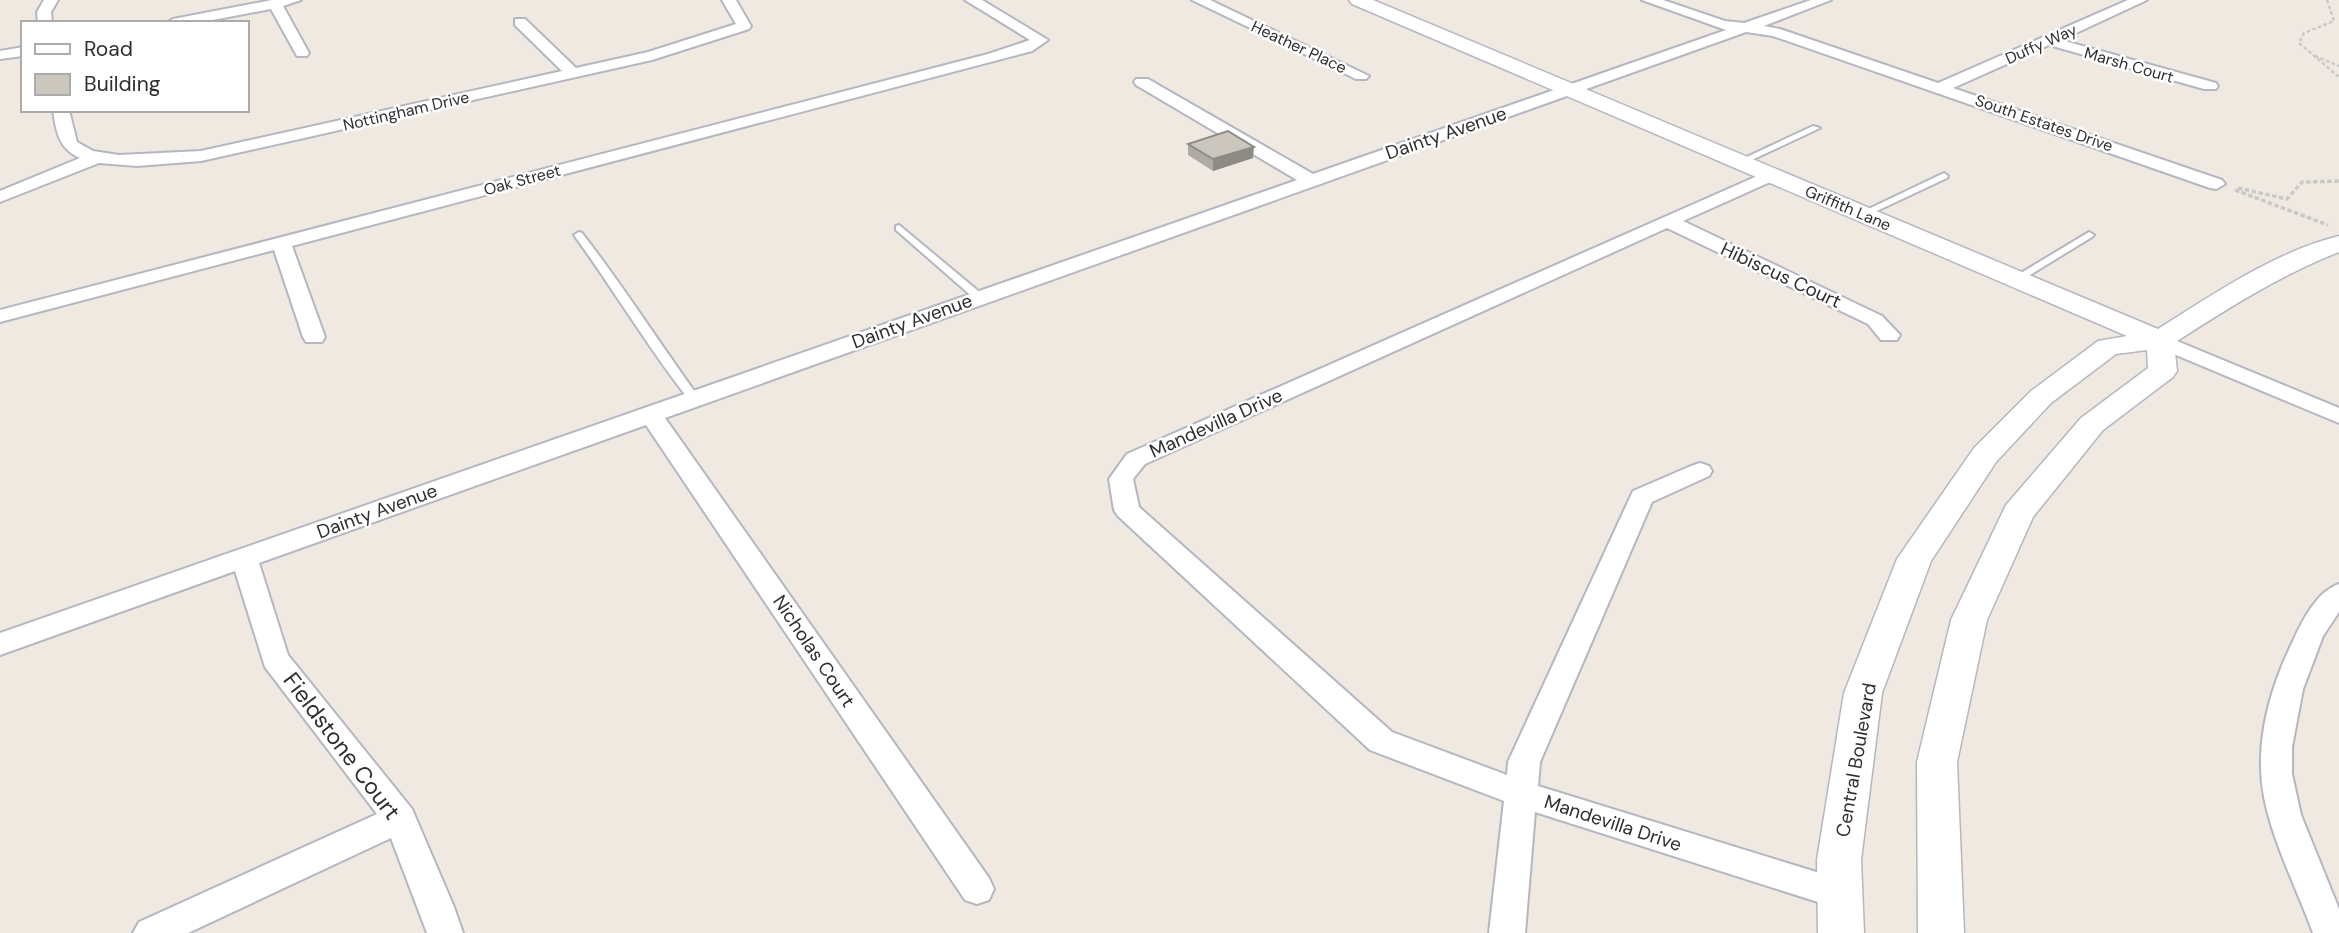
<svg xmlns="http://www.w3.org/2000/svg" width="2339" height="933" viewBox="0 0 2339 933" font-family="'DM Sans',sans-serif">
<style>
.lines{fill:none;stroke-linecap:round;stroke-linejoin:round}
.service-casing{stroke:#b4b7c1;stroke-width:4}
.minor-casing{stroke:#b4b7c1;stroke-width:4}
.tertiary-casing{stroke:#b4b7c1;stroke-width:3}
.path-far1{stroke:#c9c9c9;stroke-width:2.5;stroke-dasharray:3.5 2.5;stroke-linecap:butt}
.path{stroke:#c9c9c9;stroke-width:3.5;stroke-dasharray:4.5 2.5;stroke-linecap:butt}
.service{fill:#fff;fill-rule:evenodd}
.minor{fill:#fff;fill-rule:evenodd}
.tertiary{fill:#fff;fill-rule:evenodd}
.wall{fill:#afaba4}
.shaded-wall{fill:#8e8b86}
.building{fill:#cbc7bf;stroke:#8e8b86;stroke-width:2}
.labels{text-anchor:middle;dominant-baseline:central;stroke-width:5;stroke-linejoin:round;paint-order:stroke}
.far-street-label{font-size:16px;fill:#2e2e2e;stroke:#fff}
.street-label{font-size:19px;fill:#2e2e2e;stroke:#fff}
.near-street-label{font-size:23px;fill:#2e2e2e;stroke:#fff}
</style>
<rect width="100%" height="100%" fill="#efe9e1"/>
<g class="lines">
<g class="service-casing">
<g id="service">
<polygon points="1813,126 1820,128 1743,164 1736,162"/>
<polygon points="1944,173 1948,176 1947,178 1866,216 1863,217 1858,214"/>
<polygon points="899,225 983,295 983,299 975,299 896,230 896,226"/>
<path d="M579 232 582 233C624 287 660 344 700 399L698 401H690C648 348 614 290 574 235Z"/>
<polygon points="2089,232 2094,235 2092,237 2020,281 2012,281 2011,279"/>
</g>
</g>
<g class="minor-casing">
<g id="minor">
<polygon points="44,0 58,0 51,12 52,23 38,23 37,12"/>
<polygon points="272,0 301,0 283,6 309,53 307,56 297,56 271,9 197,23 166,23 173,19"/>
<path d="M722 0H736L751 26 749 29 652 60 201 161 137 166 99 163 0 202V191L80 158C59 149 56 132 53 110H69L77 142 93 151 119 155 201 151 562 71 515 25V19H525L576 68 648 52 736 24Z"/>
<polygon points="965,0 982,0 1048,40 1032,51 292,246 325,337 322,342 306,342 303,337 274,250 0,322 0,310 988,54 1030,40"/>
<polygon points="1192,0 1210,0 1369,76 1366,79 1356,79"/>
<polygon points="1642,0 1663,0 1725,21 1744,23 1811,0 1831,0 1764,26 1780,29 1938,83 2128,0 2147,0 2061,40 2216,83 2218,86 2216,89 2204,89 2049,45 1953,88 2222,180 2225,184 2216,189 2210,188 1773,36 1746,32 665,418 989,878 994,889 989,900 977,904 965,900 646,425 259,563 288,655 412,809 454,907 463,933 427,933 391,838 188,933 133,933 139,922 377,814 265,667 235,571 0,655 0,633 1297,180 1136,85 1134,82 1136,79 1148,79 1313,174 1726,30"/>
<polygon points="23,47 23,56 0,59 0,51"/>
<polygon points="1771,170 1780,175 1777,179 1683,221 1882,316 1900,335 1897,340 1881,340 1868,324 1667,228 1145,464 1133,479 1139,507 1392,732 1507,775 1508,762 1633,491 1691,466 1700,463 1709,466 1712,471 1709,476 1652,502 1540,762 1538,786 1852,883 1857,894 1852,905 1840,909 1535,812 1525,933 1489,933 1504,801 1370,750 1118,516 1114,510 1109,479 1127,454"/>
<polygon points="2160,334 2339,408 2339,423 2152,345 2149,340 2152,335"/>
<path d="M2339 584V612L2323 636 2303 689 2292 747V774L2301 815 2339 909V933H2313C2297 889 2273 843 2264 797 2254 744 2270 688 2293 641 2302 621 2317 591 2339 584Z"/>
</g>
</g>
<g class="tertiary-casing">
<path id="tertiary" d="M1349 0H1373L2158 329C2214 294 2274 252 2339 236V252C2280 275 2227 309 2174 343L2177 371 2173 377 2103 430 2033 517 1987 620 1957 762 1964 933H1918L1917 762 1951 620 2006 505 2081 418 2148 368 2147 350 2116 354 2051 403 1996 462 1931 561 1882 693 1861 860 1864 933H1818L1817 860 1844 693 1897 559 1974 448 2031 391 2098 341 2127 336 1352 4Z"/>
</g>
<g class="path-far1">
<polyline points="2327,0 2334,21 2304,33 2299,43 2339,77"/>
<polyline points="2315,56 2339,66"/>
</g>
<g class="path">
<polyline points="2238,188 2287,199 2302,182 2339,181"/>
<polyline points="2235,190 2328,225"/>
</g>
<use href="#service" class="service"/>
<use href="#minor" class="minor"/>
<use href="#tertiary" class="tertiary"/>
</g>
<polygon class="wall" points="1188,144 1253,158 1213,171 1188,155"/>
<polygon class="shaded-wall" points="1254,147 1253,158 1213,171 1213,159"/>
<polygon class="building" points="1228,131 1254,147 1213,159 1188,144"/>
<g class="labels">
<g class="far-street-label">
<text transform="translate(2041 44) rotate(-24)">Duffy Way</text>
<text transform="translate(1299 47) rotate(25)">Heather Place</text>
<text transform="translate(2129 65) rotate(16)">Marsh Court</text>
<text transform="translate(406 111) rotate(-13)">Nottingham Drive</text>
<text transform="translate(2044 123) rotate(19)">South Estates Drive</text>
<text transform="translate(522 180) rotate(-15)">Oak Street</text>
<text transform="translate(1848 208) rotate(23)">Griffith Lane</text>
</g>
<g class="street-label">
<text transform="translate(1446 133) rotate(-19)">Dainty Avenue</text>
<text transform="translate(1781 275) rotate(25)">Hibiscus Court</text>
<text transform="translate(912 321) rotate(-20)">Dainty Avenue</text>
<text transform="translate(1216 423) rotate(-24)">Mandevilla Drive</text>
<text transform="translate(377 511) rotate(-20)">Dainty Avenue</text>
<text transform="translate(814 651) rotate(56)">Nicholas Court</text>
<text transform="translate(1856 760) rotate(-80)">Central Boulevard</text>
<text transform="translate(1613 823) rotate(18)">Mandevilla Drive</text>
</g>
<g class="near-street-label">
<text transform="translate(342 746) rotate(53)">Fieldstone Court</text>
</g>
</g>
<rect x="21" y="21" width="228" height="91" fill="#ffffff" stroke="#ababab" stroke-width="2"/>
<rect x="35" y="44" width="35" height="10" fill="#ffffff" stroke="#ababab" stroke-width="2"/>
<text x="84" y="56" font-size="21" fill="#2e2e2e">Road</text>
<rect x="35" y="74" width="35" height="21" fill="#cbc7bf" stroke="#ababab" stroke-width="2"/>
<text x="84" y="91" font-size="21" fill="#2e2e2e">Building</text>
</svg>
